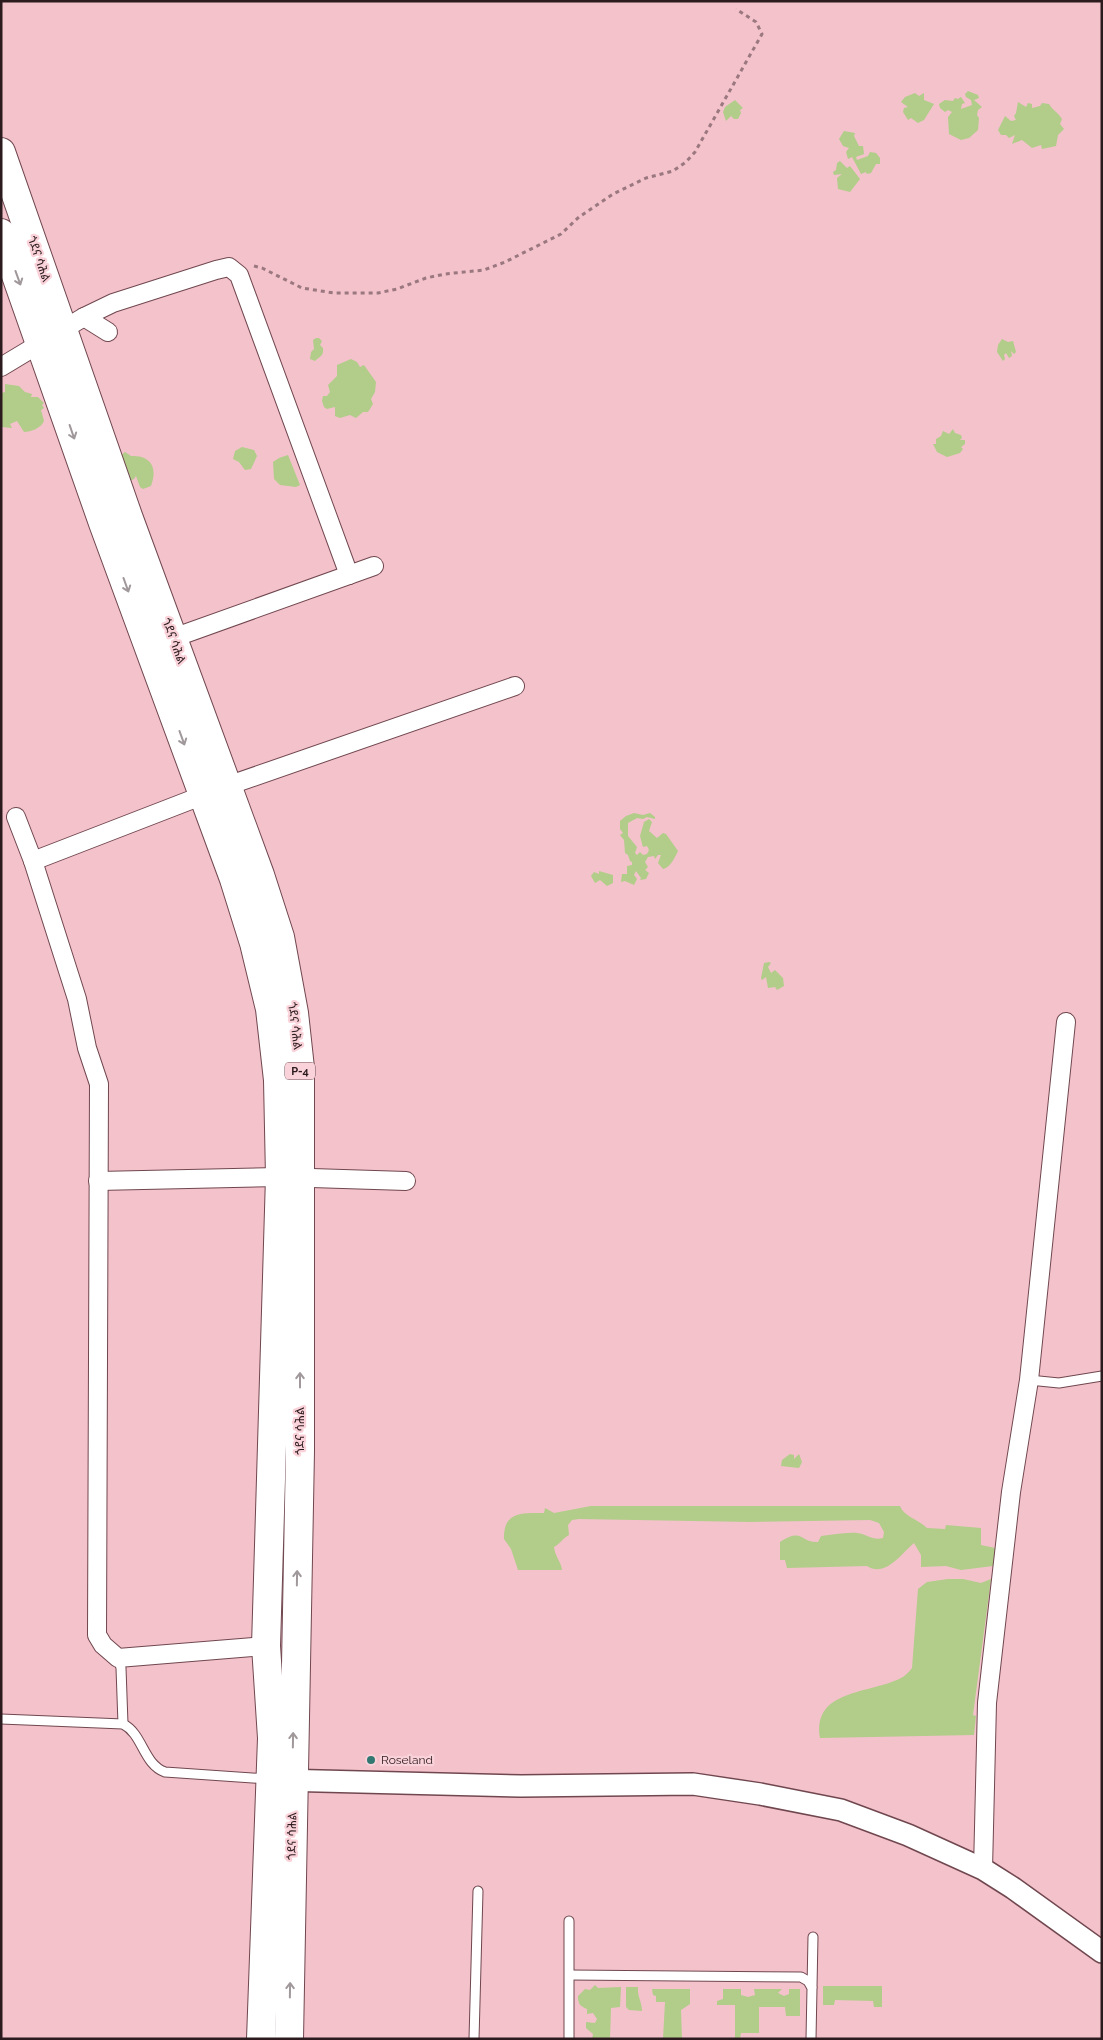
<svg xmlns="http://www.w3.org/2000/svg" width="1103" height="2040" viewBox="0 0 1103 2040" font-family="Raleway,'Noto Sans Ethiopic',sans-serif">
<style>
.green{fill:#b1cd89}
.lines{fill:none;stroke-linecap:round;stroke-linejoin:round}
.service-casing{stroke:#70474f;stroke-width:11}
.minor-casing{stroke:#70474f;stroke-width:20}
.tertiary-casing{stroke:#70474f;stroke-width:24}
.trunk-casing{stroke:#70474f;stroke-width:30}
.path{stroke:#9b787f;stroke-width:3;stroke-dasharray:4 4;stroke-linecap:butt}
.service{stroke:#fff;stroke-width:9}
.minor{stroke:#fff;stroke-width:18}
.tertiary{stroke:#fff;stroke-width:21}
.trunk{stroke:#fff;stroke-width:28}
.oneway{stroke:#a0989a}
.poi-dot{fill:#307871;stroke:#fad2d9;stroke-width:2}
.labels{text-anchor:middle;dominant-baseline:central;stroke-width:4.5;stroke-linejoin:round;paint-order:stroke}
.shield{fill:#fad2d9;stroke:#6a5256;stroke-width:1}
.shield-label{font-size:11px;font-weight:bold;fill:#2c1b1e}
.street-label{font-size:12px;fill:#2c1b1e;stroke:#fad2d9}
.poi-label{font-size:12px;fill:#2c1b1e;stroke:#fad2d9;text-anchor:start}
</style>
<rect width="100%" height="100%" fill="#f3c2cb"/>
<g class="green">
<polygon points="968,91 978,95 979,98 974,100 982,107 978,110 977,115 979,118 978,130 969,138 961,140 949,134 948,117 952,112 948,110 945,112 940,108 939,104 945,100 953,101 955,98 958,99 961,97 965,103 962,104 961,109 972,105 971,100 966,97 965,94"/>
<polygon points="915,93 919,96 924,93 924,100 934,104 924,120 918,123 911,118 908,120 903,112 904,108 908,107 901,102 905,97"/>
<polygon points="735,100 743,108 740,110 741,113 738,119 734,119 731,116 726,121 723,112 725,107"/>
<path d="M1018 102 1026 107 1028 103 1032 104V108L1040 106 1042 103 1049 104C1053 111 1058 112 1062 119L1060 124 1064 129 1058 135 1056 146 1042 149 1041 145 1032 148 1022 140 1012 144 1015 135 1009 138 1006 135H1001L998 130 1005 116 1011 121 1016 120 1014 116 1016 113Z"/>
<polygon points="844,131 855,133 854,136 859,146 863,146 864,154 856,157 857,160 868,156 870,152 876,153 880,158 880,164 876,164 871,173 867,174 866,172 861,174 852,157 848,159 846,152 849,148 843,146 839,139"/>
<polygon points="840,161 847,168 850,166 860,179 850,192 838,189 837,178 842,174 834,175 833,172 836,170 837,163"/>
<path d="M316 338H319L322 341 320 345 323 348C324 356 320 356 315 361L310 359 311 352 314 349 313 340Z"/>
<polygon points="1002,339 1008,342 1013,341 1016,352 1014,354 1011,351 1012,356 1009,358 1006,353 1004,355 1005,359 1003,361 997,352 998,345"/>
<polygon points="351,359 357,362 360,367 364,365 376,382 375,392 371,399 373,404 368,412 363,412 356,418 350,415 340,418 335,416 335,407 327,409 324,407 322,401 323,396 327,396 330,392 328,385 337,376 337,365"/>
<path d="M5 384 19 386 25 392 32 394 31 397H38L44 403 42 405 44 408 41 410 44 421C41 428 31 432 24 432L17 421 10 424 12 428 2 427 1 393 5 392Z"/>
<polygon points="953,429 955,433 961,435 962,438 960,440 965,440 965,444 961,447 963,449 960,453 947,457 937,452 933,444 936,444 936,439 941,436 943,431 949,434"/>
<polygon points="242,447 254,450 257,456 251,469 245,470 239,462 233,459 235,451"/>
<path d="M125 452 131 456C151 455 158 468 151 486L143 489 140 487 136 476 134 479 127 482 119 457Z"/>
<polygon points="288,455 300,485 296,487 280,485 274,479 273,462 279,458"/>
<path d="M634 813 643 815 650 813 655 817V819L647 817 643 819 637 818 628 823V836L637 847 635 853 637 855 640 852 643 855 647 854 649 850 647 846 643 847 640 836 644 822 649 819 652 822 649 831 657 838 663 833 666 834 678 851C675 857 671 867 663 869L658 863 661 855H658L655 859 654 856 648 857 645 862 648 867 645 870 649 873 646 879 640 880 641 878 636 871 634 875 637 879 634 885 625 881 621 882 622 874H627V866L632 865V862L630 861 628 855 625 853 624 840 620 835 623 833 620 829V821L626 816Z"/>
<polygon points="599,871 613,875 613,883 607,886 600,880 595,883 591,876 594,872 599,874"/>
<polygon points="769,962 771,963 768,967 771,973 775,970 783,978 784,986 777,990 775,987 768,988 766,977 762,980 761,978 764,963"/>
<polygon points="790,1454 794,1455 794,1459 799,1454 802,1462 799,1468 781,1466 782,1460"/>
<path d="M591 1506H900C904 1517 918 1519 927 1528L945 1529 946 1525 981 1528V1545L995 1548 993 1566 961 1570 946 1566 921 1567V1555L914 1543C901 1554 885 1578 867 1566L787 1568 785 1560H780V1542C803 1527 800 1543 818 1542L821 1536C833 1535 845 1532 857 1533 867 1534 873 1541 883 1538L884 1532 879 1523 870 1520 751 1522 579 1519 572 1520 568 1525 569 1535C563 1538 560 1544 554 1547 555 1557 561 1561 562 1570H518L511 1549 504 1539C503 1511 523 1513 544 1513L545 1508 554 1513Z"/>
<path d="M948 1579H963L981 1583 991 1579 973 1715 976 1716 974 1735 820 1738C812 1689 870 1694 901 1678 905 1676 909 1672 912 1668L918 1589 927 1582Z"/>
<path d="M595 1985 598 1988 621 1987 620 2007 611 2008 610 2039H592L593 2034 586 2028V2022L595 2023 597 2019 593 2013 587 2014V2009C580 2006 578 2004 578 1996L585 1989 590 1990Z"/>
<polygon points="823,1986 882,1986 882,2007 874,2007 873,2001 835,2000 834,2005 823,2005"/>
<path d="M626 1987H638C637 1996 642 2002 642 2011L629 2010 626 2007Z"/>
<polygon points="652,1989 690,1989 690,2004 681,2010 682,2039 663,2039 665,2002 656,2002 656,1996 653,1995"/>
<polygon points="723,1989 741,1989 741,1995 748,1997 755,1995 754,1989 782,1989 778,1993 784,1996 789,1994 789,1989 800,1989 800,2016 786,2016 785,2007 759,2007 759,2033 741,2033 740,2039 735,2039 735,2005 717,2005 717,2001 723,1999"/>
</g>
<g class="lines">
<g class="service-casing">
<g id="service">
<polyline points="1029,1380 1059,1383 1102,1376"/>
<polyline points="118,1658 121,1668 123,1724"/>
<path d="M1 1719 123 1724C143 1734 143 1764 165 1772L267 1779"/>
<polyline points="570,1975 801,1977 808,1981 812,1988 811,2039"/>
<polyline points="812,1987 813,1937"/>
<polyline points="474,2039 478,1891"/>
<polyline points="569,2039 569,1921"/>
</g>
</g>
<g class="minor-casing">
<g id="minor">
<polyline points="84,317 108,332"/>
<polyline points="1,367 84,317 113,303 216,270 229,267 239,275 349,575"/>
<polyline points="173,638 374,566"/>
<polyline points="16,817 33,861 77,999 87,1048 99,1084 97,1635 103,1645 118,1658 266,1646"/>
<polyline points="33,861 227,786 515,686"/>
<polyline points="98,1181 280,1177 406,1181"/>
<polyline points="983,1869 987,1703 1011,1492 1029,1380 1066,1022"/>
</g>
</g>
<g class="tertiary-casing">
<polyline id="tertiary" points="280,1780 521,1786 693,1784 760,1794 841,1810 908,1835 983,1869 1013,1888 1102,1952"/>
</g>
<g class="trunk-casing">
<g id="trunk">
<polyline points="1,152 128,516 260,875 280,937 294,1013 300,1068 300,1451 289,2039"/>
<polyline points="1,233 103,523 234,879 254,943 270,1009 278,1080 280,1177 266,1646 272,1738 261,2039"/>
</g>
</g>
<polyline class="path" points="254,266 262,268 302,288 334,293 378,293 397,289 426,278 445,274 484,270 505,262 561,234 579,217 613,194 646,178 673,171 686,162 695,152 762,34 756,22 736,9"/>
<use href="#service" class="service"/>
<use href="#minor" class="minor"/>
<use href="#tertiary" class="tertiary"/>
<use href="#trunk" class="trunk"/>
</g>
<defs><path id="oneway-shaft" d="M-6 0H5M1.5-3L5.5 0L1.5 3" fill="none" stroke-width="1.6" stroke-linecap="round" stroke-linejoin="round" transform="scale(1.25)"/></defs>
<g class="oneway">
<use href="#oneway-shaft" transform="translate(18 278) rotate(70)"/>
<use href="#oneway-shaft" transform="translate(72 432) rotate(71)"/>
<use href="#oneway-shaft" transform="translate(126 585) rotate(70)"/>
<use href="#oneway-shaft" transform="translate(182 738) rotate(70)"/>
<use href="#oneway-shaft" transform="translate(300 1380) rotate(-90)"/>
<use href="#oneway-shaft" transform="translate(297 1578) rotate(-89)"/>
<use href="#oneway-shaft" transform="translate(293 1740) rotate(-89)"/>
<use href="#oneway-shaft" transform="translate(290 1990) rotate(-89)"/>
</g>
<circle class="poi-dot" cx="371" cy="1760" r="5"/>
<g class="labels">
<rect class="shield" x="285" y="1062.5" width="30" height="17" rx="4"/>
<g class="shield-label">
<text x="300" y="1071">P-4</text>
</g>
<g class="street-label">
<text transform="translate(39 259) rotate(71)">ጎደና ሳሕል</text>
<text transform="translate(174 641) rotate(70)">ጎደና ሳሕል</text>
<text transform="translate(295 1026) rotate(83)">ጎደና ሳሕል</text>
<text transform="translate(300 1431) rotate(-90)">ጎደና ሳሕል</text>
<text transform="translate(292 1836) rotate(-89)">ጎደና ሳሕል</text>
</g>
<g class="poi-label">
<text x="381" y="1760">Roseland</text>
</g>
</g>
<rect width="1103" height="2040" fill="none" stroke="#2c1b1e" stroke-width="5"/>
</svg>
